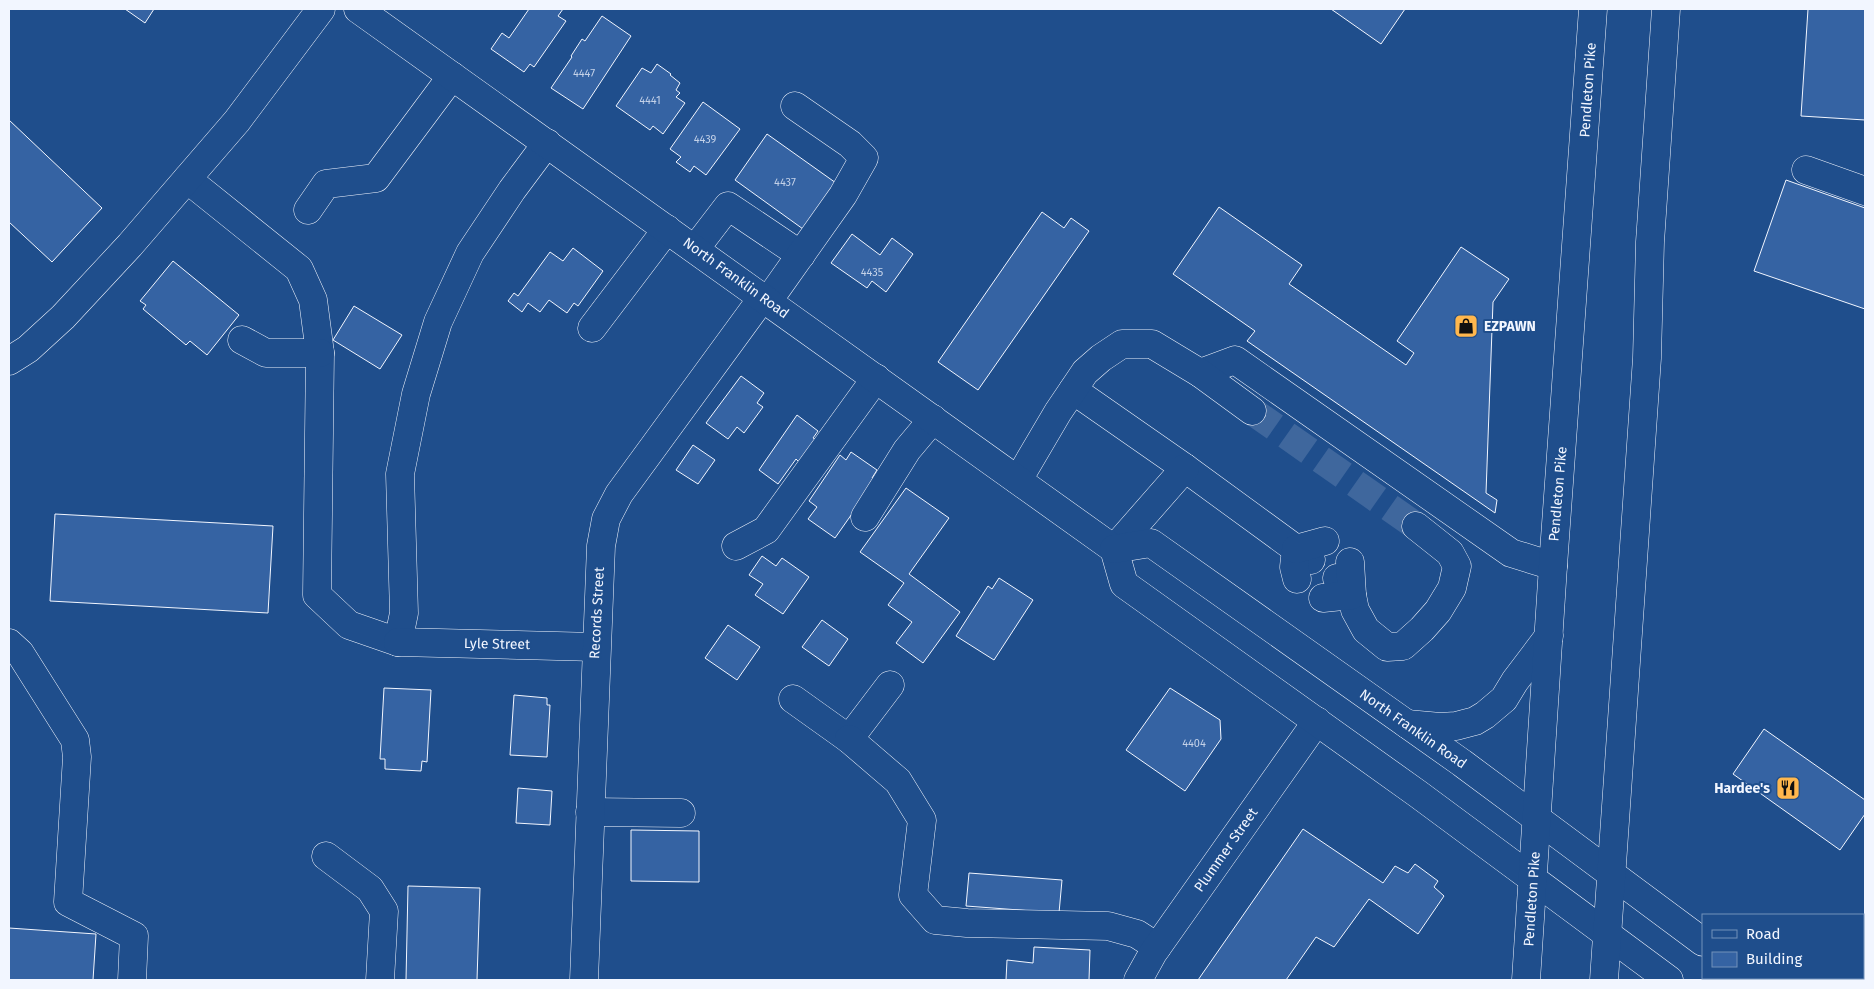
<svg xmlns="http://www.w3.org/2000/svg" width="1874" height="989" viewBox="0 0 1874 989" font-family="'Fira Sans',sans-serif">
<style>
.building{fill:#3563a3;stroke:#f2f6ff}
.lines{fill:none;stroke-linecap:round;stroke-linejoin:round}
.minor-tunnel{stroke:#3f679d;stroke-width:28;stroke-dasharray:28 14;stroke-linecap:butt}
.minor-casing{stroke:#f2f6ff;stroke-width:29}
.major-casing{stroke:#f2f6ff;stroke-width:29}
.minor{stroke:#1f4e8c;stroke-width:28}
.major{stroke:#1f4e8c;stroke-width:28}
.labels{text-anchor:middle;dominant-baseline:central;stroke-width:4;stroke-linejoin:round;paint-order:stroke}
.number-label{font-size:11px;fill:#c3d1e8}
.street-label{font-size:14px;fill:#f2f6ff;stroke:#1f4e8c}
.poi-label{font-size:14px;font-weight:bold;fill:#f2f6ff;stroke:#1f4e8c;text-anchor:start}
</style>
<rect width="100%" height="100%" fill="#1f4e8c"/>
<g class="building">
<polygon points="125,9 154,9 145,23"/>
<polygon points="529,9 563,9 558,16 566,21 534,67 530,64 524,72 491,49 502,33 509,38"/>
<polygon points="1331,9 1405,9 1381,44"/>
<polygon points="1808,9 1865,9 1865,120 1801,116"/>
<polygon points="602,16 631,36 583,109 551,88 572,57 571,56 582,39 585,41"/>
<polygon points="657,64 671,74 670,75 680,83 676,90 680,93 676,97 685,103 663,134 653,126 650,130 616,106 642,68 651,73"/>
<polygon points="703,102 740,129 706,175 694,166 690,172 676,162 681,157 670,149"/>
<polygon points="9,120 102,208 52,262 9,222"/>
<polygon points="767,134 836,183 803,229 735,180"/>
<polygon points="1786,180 1865,208 1865,309 1754,271"/>
<polygon points="1219,207 1302,265 1289,284 1406,365 1414,353 1397,341 1461,247 1509,279 1493,302 1486,493 1497,500 1495,513 1247,341 1255,331 1173,274"/>
<polygon points="1042,212 1064,228 1071,218 1089,231 978,390 938,362"/>
<polygon points="852,234 880,255 892,238 913,254 886,292 872,281 867,288 831,263"/>
<polygon points="573,248 603,271 578,306 574,303 567,313 549,300 540,312 528,303 522,312 508,301 514,293 518,296 550,252 563,261"/>
<polygon points="173,261 239,315 207,355 190,341 186,345 143,309 146,305 140,301"/>
<polygon points="354,306 402,335 380,369 333,340"/>
<polygon points="741,376 764,393 757,403 763,407 744,433 737,427 728,439 706,423"/>
<polygon points="797,415 818,431 813,438 817,440 800,463 796,459 778,484 759,470"/>
<polygon points="693,445 715,460 698,484 676,470"/>
<polygon points="851,452 877,470 872,478 875,481 835,538 808,519 817,507 809,501 840,455 846,460"/>
<polygon points="906,488 949,518 909,574 960,612 923,663 896,643 912,622 888,605 904,583 860,552"/>
<polygon points="55,514 273,526 268,613 50,601"/>
<polygon points="762,556 776,566 782,558 809,577 783,614 755,595 763,584 749,575"/>
<polygon points="999,578 1033,600 994,660 956,636 988,586 992,589"/>
<polygon points="822,620 848,639 829,666 802,647"/>
<polygon points="728,625 760,647 737,680 705,658"/>
<polygon points="384,688 431,690 427,762 422,761 421,771 385,769 385,759 380,759"/>
<polygon points="1170,688 1220,720 1221,739 1185,791 1126,750"/>
<polygon points="514,695 547,698 547,705 550,705 547,757 510,755"/>
<polygon points="1764,729 1865,800 1865,814 1840,850 1733,774"/>
<polygon points="518,788 552,791 550,825 516,823"/>
<polygon points="1303,829 1383,883 1395,866 1408,873 1415,864 1438,881 1434,887 1444,896 1418,934 1369,899 1334,947 1316,937 1286,980 1198,980"/>
<polygon points="631,830 699,831 699,882 631,881"/>
<polygon points="969,873 1062,880 1059,913 966,906"/>
<polygon points="408,886 480,888 477,980 406,980"/>
<polygon points="9,928 96,934 93,980 9,980"/>
<polygon points="1034,947 1090,950 1089,980 1006,980 1007,960 1033,963"/>
</g>
<g class="lines">
<polyline class="minor-tunnel" points="1252,411 1416,526"/>
<g class="minor-casing">
<g id="minor">
<polyline points="1806,170 1865,191"/>
<polyline points="187,179 299,269 313,300 320,353 317,595 349,625 398,642 404,613 400,474 416,394 438,322 470,253 512,190 547,143"/>
<polyline points="308,210 326,184 376,178 452,76"/>
<polyline points="695,249 728,206 801,255"/>
<polyline points="768,301 843,195 864,158 850,144 795,106"/>
<polyline points="592,328 667,229"/>
<polyline points="242,340 266,353 320,353"/>
<polyline points="9,361 28,349 63,317 130,245 237,121 321,9"/>
<polyline points="1200,373 1235,360 1511,553 1553,566"/>
<polyline points="1073,390 1185,468 1311,560"/>
<polyline points="1018,480 1058,412 1085,372 1101,358 1122,344 1152,344 1200,373 1252,411"/>
<polyline points="865,517 907,450 933,419"/>
<polyline points="736,546 766,530 876,378"/>
<polyline points="1114,549 1185,468"/>
<polyline points="1296,549 1294,567 1297,579"/>
<polyline points="1296,549 1325,541"/>
<polyline points="1337,578 1352,595 1355,610 1366,630 1387,647 1403,646 1422,629 1438,611 1452,588 1457,566 1450,553 1416,526"/>
<polyline points="1323,598 1352,595 1350,562"/>
<polyline points="398,642 596,647"/>
<polyline points="9,643 20,653 75,740 77,757 68,902 134,936 132,980"/>
<polyline points="793,699 849,739 890,685"/>
<polyline points="849,739 898,781 922,820 913,895 935,920 967,923 1108,926 1137,934 1157,947"/>
<polyline points="590,812 681,813"/>
<polyline points="326,856 370,889 384,911 380,980"/>
<polyline points="584,980 601,546 606,519 619,494 763,297"/>
<polyline points="1138,980 1153,953 1317,721"/>
</g>
</g>
<g class="major-casing">
<g id="major">
<polyline points="358,9 1114,549 1124,584 1418,794 1669,980"/>
<polyline points="1114,549 1151,543 1462,763 1703,942"/>
<polyline points="1407,724 1440,727 1456,726 1475,721 1485,715 1504,699 1515,681 1549,636"/>
<polyline points="1751,978 1754,980"/>
<polyline points="1526,980 1553,566 1593,9"/>
<polyline points="1604,980 1647,358 1650,242 1666,9"/>
</g>
</g>
<use href="#minor" class="minor"/>
<use href="#major" class="major"/>
</g>
<defs>
<g id="shop-square" transform="scale(1.25)"><rect x="-9" y="-9" width="18" height="18" rx="4" fill="#ffb74d" stroke="#1f4e8c"/><path d="M-5-2.5h2.3a2.7 3.5 0 0 1 5.4 0H5L5.5 6h-11ZM-1.5-2.5h3a1.5 2.3 0 0 0-3 0Z" fill="#111"/></g>
<g id="restaurant-square" transform="scale(1.25)"><rect x="-9" y="-9" width="18" height="18" rx="4" fill="#ffb74d" stroke="#1f4e8c"/><path d="M-5-6h1v4h1v-4h1v4h1v-4h1v5L-1.5 .5V6h-2V.5L-5-1ZM5-6V6H3V1.5H1.5Q1.5-4 5-6Z" fill="#111"/></g>
</defs>
<g fill-rule="evenodd">
<use href="#shop-square" x="1466" y="326"/>
<use href="#restaurant-square" x="1788" y="788"/>
</g>
<g class="labels">
<g class="number-label">
<text x="584" y="73">4447</text>
<text x="650" y="100">4441</text>
<text x="705" y="139">4439</text>
<text x="785" y="182">4437</text>
<text x="872" y="272">4435</text>
<text x="1194" y="743">4404</text>
</g>
<g class="street-label">
<text transform="translate(1588 90) rotate(-86)">Pendleton Pike</text>
<text transform="translate(736 278) rotate(36)">North Franklin Road</text>
<text transform="translate(1558 494) rotate(-85)">Pendleton Pike</text>
<text transform="translate(597 613) rotate(-87)">Records Street</text>
<text transform="translate(497 644) rotate(1)">Lyle Street</text>
<text transform="translate(1413 729) rotate(35)">North Franklin Road</text>
<text transform="translate(1226 850) rotate(-55)">Plummer Street</text>
<text transform="translate(1532 899) rotate(-86)">Pendleton Pike</text>
</g>
<g class="poi-label">
<text x="1484" y="326">EZPAWN</text>
<text x="1770" y="788" text-anchor="end">Hardee's</text>
</g>
</g>
<rect width="1874" height="989" fill="none" stroke="#f2f6ff" stroke-width="20"/>
<rect x="1702" y="914" width="162" height="65" fill="#1f4e8c" stroke="#7391ba"/>
<rect x="1712" y="930" width="25" height="8" fill="#1f4e8c" stroke="#7391ba"/>
<text x="1746" y="939" font-size="15" fill="#f2f6ff">Road</text>
<rect x="1712" y="952" width="25" height="15" fill="#3563a3" stroke="#7391ba"/>
<text x="1746" y="964" font-size="15" fill="#f2f6ff">Building</text>
</svg>
